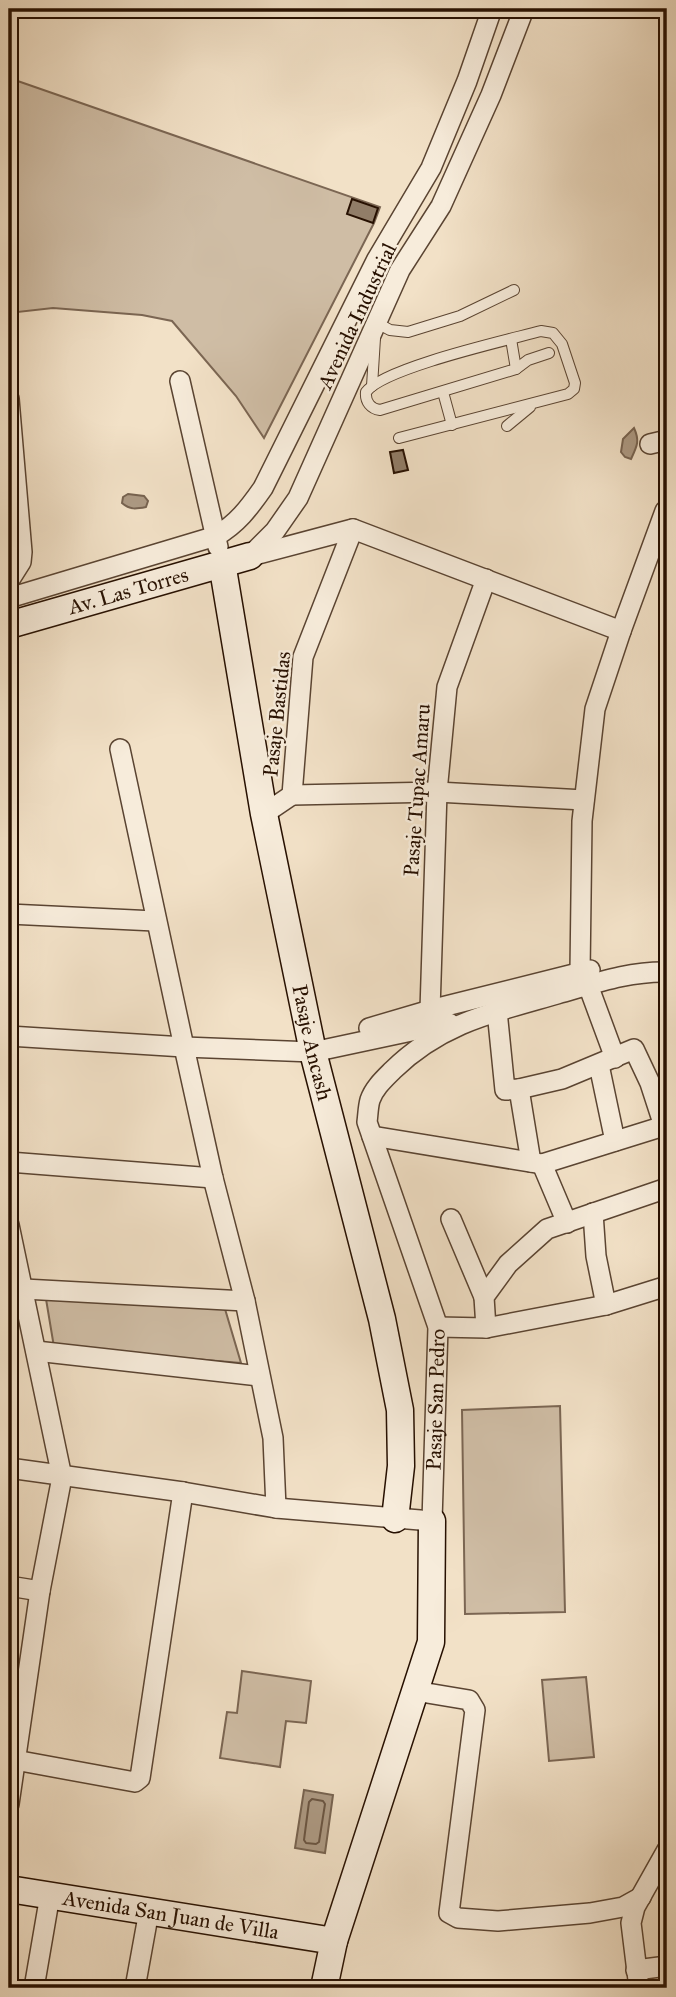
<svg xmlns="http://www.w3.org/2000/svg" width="676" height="1997" viewBox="0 0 676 1997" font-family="'IM FELL Great Primer',serif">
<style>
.green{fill:#cfbda5;stroke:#7b6653;stroke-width:2}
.water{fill:#ad9a84;stroke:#776350;stroke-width:2}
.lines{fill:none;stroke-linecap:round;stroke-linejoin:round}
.shore{stroke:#6a5542;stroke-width:2}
.building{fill:#917d68;stroke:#271001;stroke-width:2}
.lane-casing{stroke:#5a4432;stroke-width:12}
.street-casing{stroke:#5a4432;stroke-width:22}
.secondary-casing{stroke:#271001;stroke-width:29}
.lane{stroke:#f7ecdb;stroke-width:10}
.street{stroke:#f7ecdb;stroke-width:19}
.secondary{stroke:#f7ecdb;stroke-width:26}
.labels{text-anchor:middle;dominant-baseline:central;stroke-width:5;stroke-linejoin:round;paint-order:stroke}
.street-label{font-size:21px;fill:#271001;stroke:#f7ecdb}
</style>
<rect width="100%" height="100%" fill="#f2e1c7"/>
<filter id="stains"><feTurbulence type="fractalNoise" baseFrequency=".00286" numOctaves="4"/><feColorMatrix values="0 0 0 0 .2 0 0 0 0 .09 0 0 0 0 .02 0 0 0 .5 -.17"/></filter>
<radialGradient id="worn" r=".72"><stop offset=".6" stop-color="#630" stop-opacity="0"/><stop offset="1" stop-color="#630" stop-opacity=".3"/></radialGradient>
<g class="green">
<polygon points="9,78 380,207 374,223 264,438 236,396 172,321 142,315 53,308 9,313"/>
<polygon points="46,1299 225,1309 241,1363 54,1347"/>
<polygon points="560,1406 565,1612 465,1614 462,1410"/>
<polygon points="242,1671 311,1681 306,1723 286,1721 280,1767 220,1758 227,1712 237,1713"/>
<polygon points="586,1677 594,1757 549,1761 542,1680"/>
</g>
<g class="water">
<path d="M634 428C640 441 637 446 631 459L625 457 621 452 623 439Z"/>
<path d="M128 494 144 496 148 501 146 507C136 509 130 510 122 503L123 497Z"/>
<polygon points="304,1790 333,1795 325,1853 295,1848"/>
</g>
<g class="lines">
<polygon class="shore" points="312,1799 323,1801 325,1804 319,1842 316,1844 306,1843 304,1840 309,1802"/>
</g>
<g class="building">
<polygon points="352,199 378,208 373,223 347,214"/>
<polygon points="403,450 408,470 394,473 390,452"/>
</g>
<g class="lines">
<g class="lane-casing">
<g id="lane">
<polyline points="377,323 390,330 408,332 460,316 514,290"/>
<polyline points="511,339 516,369"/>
<polyline points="372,386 375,338"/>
<polyline points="443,392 452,425"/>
<polyline points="507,426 530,407"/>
<path d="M399 438 568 394 574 389 575 383 562 344 553 333 541 331C508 340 383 368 366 392 365 402 371 409 380 410L516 369 528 360 549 353"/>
</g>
</g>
<g class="street-casing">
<g id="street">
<polyline points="180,381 218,547"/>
<polyline points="9,399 22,552 21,562 9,581"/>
<polyline points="650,444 667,440"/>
<polyline points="250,556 275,531 298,498 400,270 441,206 491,95 524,9"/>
<polyline points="251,556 353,529 621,631"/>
<path d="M9 598 216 536C237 524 249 508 263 488L377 259 431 168 467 81 492 9"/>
<polyline points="120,749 184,1047 213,1178 245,1301 273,1438 276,1508"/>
<polyline points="292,795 437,792 584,800"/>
<polyline points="264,814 292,795 303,657 353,529"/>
<polyline points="9,914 155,921"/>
<polyline points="580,972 582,821 595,709 621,631 665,511"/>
<polyline points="588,985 615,1058"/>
<polyline points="430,1010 437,792 447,687 486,579"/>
<polyline points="497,1011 505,1090 519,1089 531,1162"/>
<polyline points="369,1028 430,1010 590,970"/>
<polyline points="9,1036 184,1047 313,1052 449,1023"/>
<polyline points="599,1065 615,1141"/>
<polyline points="519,1089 562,1079 634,1049 650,1083 664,1126"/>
<polyline points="372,1136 542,1164 667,1125"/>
<polyline points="9,1162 213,1178"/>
<polyline points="542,1164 567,1223"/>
<polyline points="593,1213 596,1256 606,1305"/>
<polyline points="451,1219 484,1297"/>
<polyline points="9,1225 62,1477 40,1591 9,1804"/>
<polyline points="24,1289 245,1301"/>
<polyline points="438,1327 486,1328 606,1305 667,1286"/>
<polyline points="486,1328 484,1297 508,1264 547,1229 667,1188"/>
<polyline points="36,1351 259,1376"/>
<path id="s1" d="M9 1468 183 1492 276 1508 432 1521 438 1327 367 1122C368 1115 368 1107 370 1100 374 1088 384 1079 393 1070 441 1023 494 1012 557 994 593 984 629 971 667 972"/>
<polyline points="9,1586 40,1591"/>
<polyline points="415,1691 469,1700 475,1710 449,1913 458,1918 498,1921 590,1913 623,1907 641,1897"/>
<polyline points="15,1760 135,1782 140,1778 183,1492"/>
<polyline points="636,1970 667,1966"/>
<polyline points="34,1988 50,1895"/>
<polyline points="135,1988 149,1911"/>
<polyline points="639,1988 631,1923 635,1907 667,1850"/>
</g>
</g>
<g class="secondary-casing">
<g id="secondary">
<path id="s2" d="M222 563 264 814 313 1052 382 1319 400 1410 401 1466 395 1519"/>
<path id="s3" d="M9 625 250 556"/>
<path id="s4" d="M9 1889 334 1941"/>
<polyline points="324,1988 334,1941 431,1642 432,1521"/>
</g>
</g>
<use href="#lane" class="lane"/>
<use href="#street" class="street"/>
<use href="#secondary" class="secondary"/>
</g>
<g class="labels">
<g class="street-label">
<text transform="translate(357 316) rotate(-65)">Avenida Industrial</text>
<text stroke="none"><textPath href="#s3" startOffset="124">Av. Las Torres</textPath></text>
<text transform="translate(277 714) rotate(-84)">Pasaje Bastidas</text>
<text transform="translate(417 790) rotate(-86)">Pasaje Tupac Amaru</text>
<text stroke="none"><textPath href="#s2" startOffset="488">Pasaje Ancash</textPath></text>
<text stroke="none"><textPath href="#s1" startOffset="548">Pasaje San Pedro</textPath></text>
<text stroke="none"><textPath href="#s4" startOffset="164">Avenida San Juan de Villa</textPath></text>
</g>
</g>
<rect width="676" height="1997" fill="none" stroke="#f2e1c7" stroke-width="35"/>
<rect x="10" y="10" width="655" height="1976" fill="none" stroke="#271001" stroke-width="3.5"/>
<rect x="18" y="18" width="641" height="1962" fill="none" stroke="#271001" stroke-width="2"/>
<rect width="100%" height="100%" filter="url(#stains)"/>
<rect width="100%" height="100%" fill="url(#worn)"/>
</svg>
